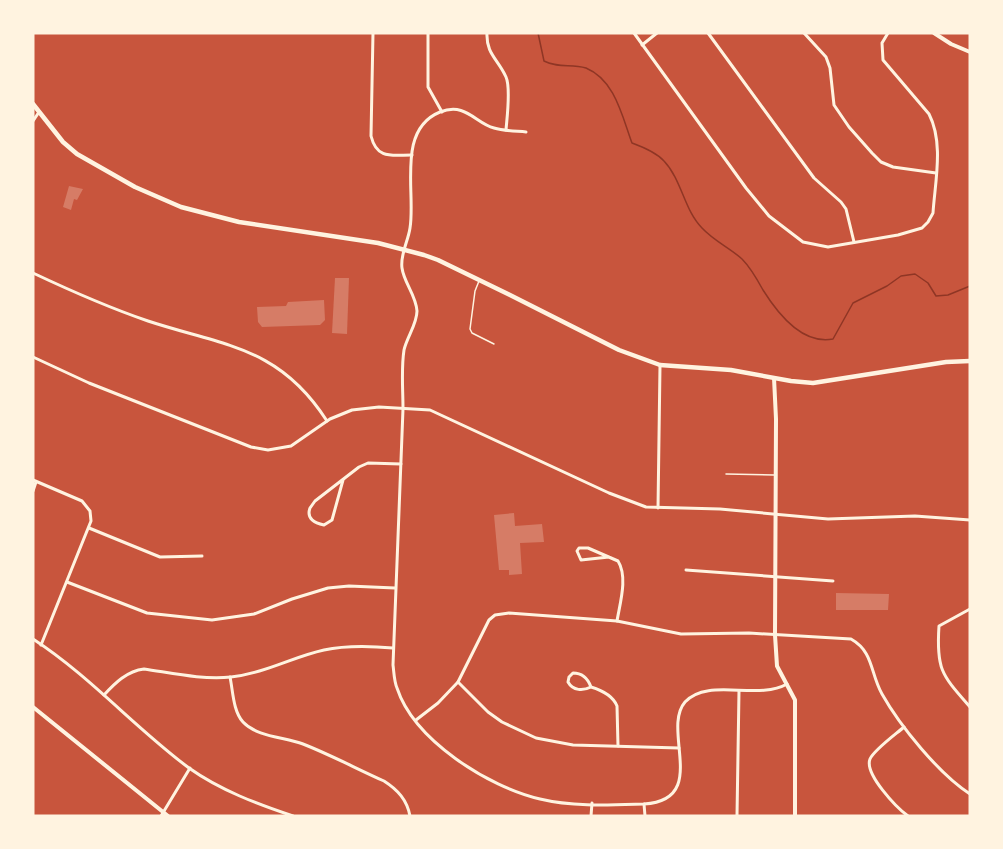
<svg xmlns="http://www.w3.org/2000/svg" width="1003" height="849" viewBox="0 0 1003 849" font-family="'IBM Plex Sans',sans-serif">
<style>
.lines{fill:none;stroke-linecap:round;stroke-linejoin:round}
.stream{stroke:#8f3625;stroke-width:1.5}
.building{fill:#d67c66}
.service{stroke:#fff3e0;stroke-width:1.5}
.minor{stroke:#fff3e0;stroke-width:3}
.tertiary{stroke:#fff3e0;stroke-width:4}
.secondary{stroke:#fff3e0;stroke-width:4}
.primary{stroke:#fff3e0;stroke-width:4.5}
</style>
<rect width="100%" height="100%" fill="#c8553d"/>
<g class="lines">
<path class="stream" d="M538 33 544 61C560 69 571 63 586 68 615 80 622 116 632 143 643 147 656 152 664 161 682 180 684 210 702 228 714 241 730 248 742 259 751 268 757 279 763 290 778 314 802 345 833 339L853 303 887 286 901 276 915 274 928 283 936 296 948 295 970 286"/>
</g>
<g class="building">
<polygon points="69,186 83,189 77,200 74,199 71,210 63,207"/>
<polygon points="335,278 349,278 347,334 332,333"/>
<polygon points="324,300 325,320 320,325 262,327 258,322 257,307 286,306 288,302"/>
<polygon points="514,513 515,526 542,524 544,542 520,543 522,574 509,575 509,570 499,570 494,515"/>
<polygon points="836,593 889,594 888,610 836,610"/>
</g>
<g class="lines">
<g class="service">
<polyline points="479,281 475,291 470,329 472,333 494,344"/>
<polyline points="726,474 774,475"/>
</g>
<g class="minor">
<path d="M373 33 371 136C377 160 392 155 412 155"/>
<polyline points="428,33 428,87 442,112"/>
<path d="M487 33C486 54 498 59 506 77 511 88 507 117 506 130"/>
<path d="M634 33 746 188 769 216 803 242 828 247 898 235 922 228 928 222 933 213C935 182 944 143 929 114L883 60 882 43 888 33"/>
<polyline points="708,33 814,178 841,202 846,209 854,242"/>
<polyline points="804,33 826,57 830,68 834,105 849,127 872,153 881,162 893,167 936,173"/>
<polyline points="642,45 657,33"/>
<polyline points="33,121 39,112"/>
<path d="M526 132C516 131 504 131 494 128 475 123 466 102 440 112 396 130 416 192 410 228 408 242 400 254 402 268 404 283 416 295 417 311 417 324 407 337 404 350 401 369 403 389 403 409L393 665C394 672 394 681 397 688 414 740 488 787 540 799 573 807 610 805 644 804 710 800 661 730 685 702 708 677 757 701 787 684"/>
<path d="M33 273C69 290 110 308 148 321 224 346 279 346 327 421"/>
<polyline points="33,357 89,383 251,447 268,450 291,446 330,419 352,410 379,407 430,410 609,493 646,507 720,509 828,519 915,516 970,520"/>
<polyline points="33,480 82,501 90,511 91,521 41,645"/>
<path d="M343 480 332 520 324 525C315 523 306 519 310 508L315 501 359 467 368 463 401 464"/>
<polyline points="33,491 36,482"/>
<polyline points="658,508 660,366"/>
<polyline points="89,528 160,557 202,556"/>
<path d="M609 557 581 560 577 551 579 548H588L618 561C628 577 620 603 617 621"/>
<polyline points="686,570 833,581"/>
<polyline points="67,582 147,613 212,620 254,614 292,599 328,588 349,586 395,588"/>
<path d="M970 609 939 626C936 670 942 675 970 707"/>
<path d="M33 639C90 676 135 728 189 768 220 790 257 804 293 816"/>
<path d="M230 677C233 691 233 711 243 722 257 737 284 737 303 744 331 755 357 769 384 781 398 790 407 800 410 816"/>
<polyline points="458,682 488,712 502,722 536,738 573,745 679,748"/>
<path d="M591 687C583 691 573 691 568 682L569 677 573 673C583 673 588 679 591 687 601 690 613 696 617 706L618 746"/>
<path d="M104 695C115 683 127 671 144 669 172 673 202 680 231 677 266 673 292 657 324 650 347 645 371 646 393 648"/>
<path d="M416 720 438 703 458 682 489 620 495 615 509 613 617 621 681 634 749 633 851 639C874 652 870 673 882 694 900 726 939 774 970 794"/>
<path d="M904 727C896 734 874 750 870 759 864 774 897 808 908 816"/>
<polyline points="644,804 645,816"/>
<polyline points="161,816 190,768"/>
<polyline points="591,816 592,803"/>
<polyline points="737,816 739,691"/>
</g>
<g class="tertiary">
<polyline points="934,33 951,44 970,52"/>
<polyline points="774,378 776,419 775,635 777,666 795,700 795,816"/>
</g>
<polyline class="secondary" points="33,707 168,816"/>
<polyline class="primary" points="33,104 63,142 77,154 135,187 181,207 239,222 378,243 424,255 438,260 510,295 619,350 660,365 731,370 791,381 813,383 946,362 970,361"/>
</g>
<rect width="1003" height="849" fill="none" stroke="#fff3e0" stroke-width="69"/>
</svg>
